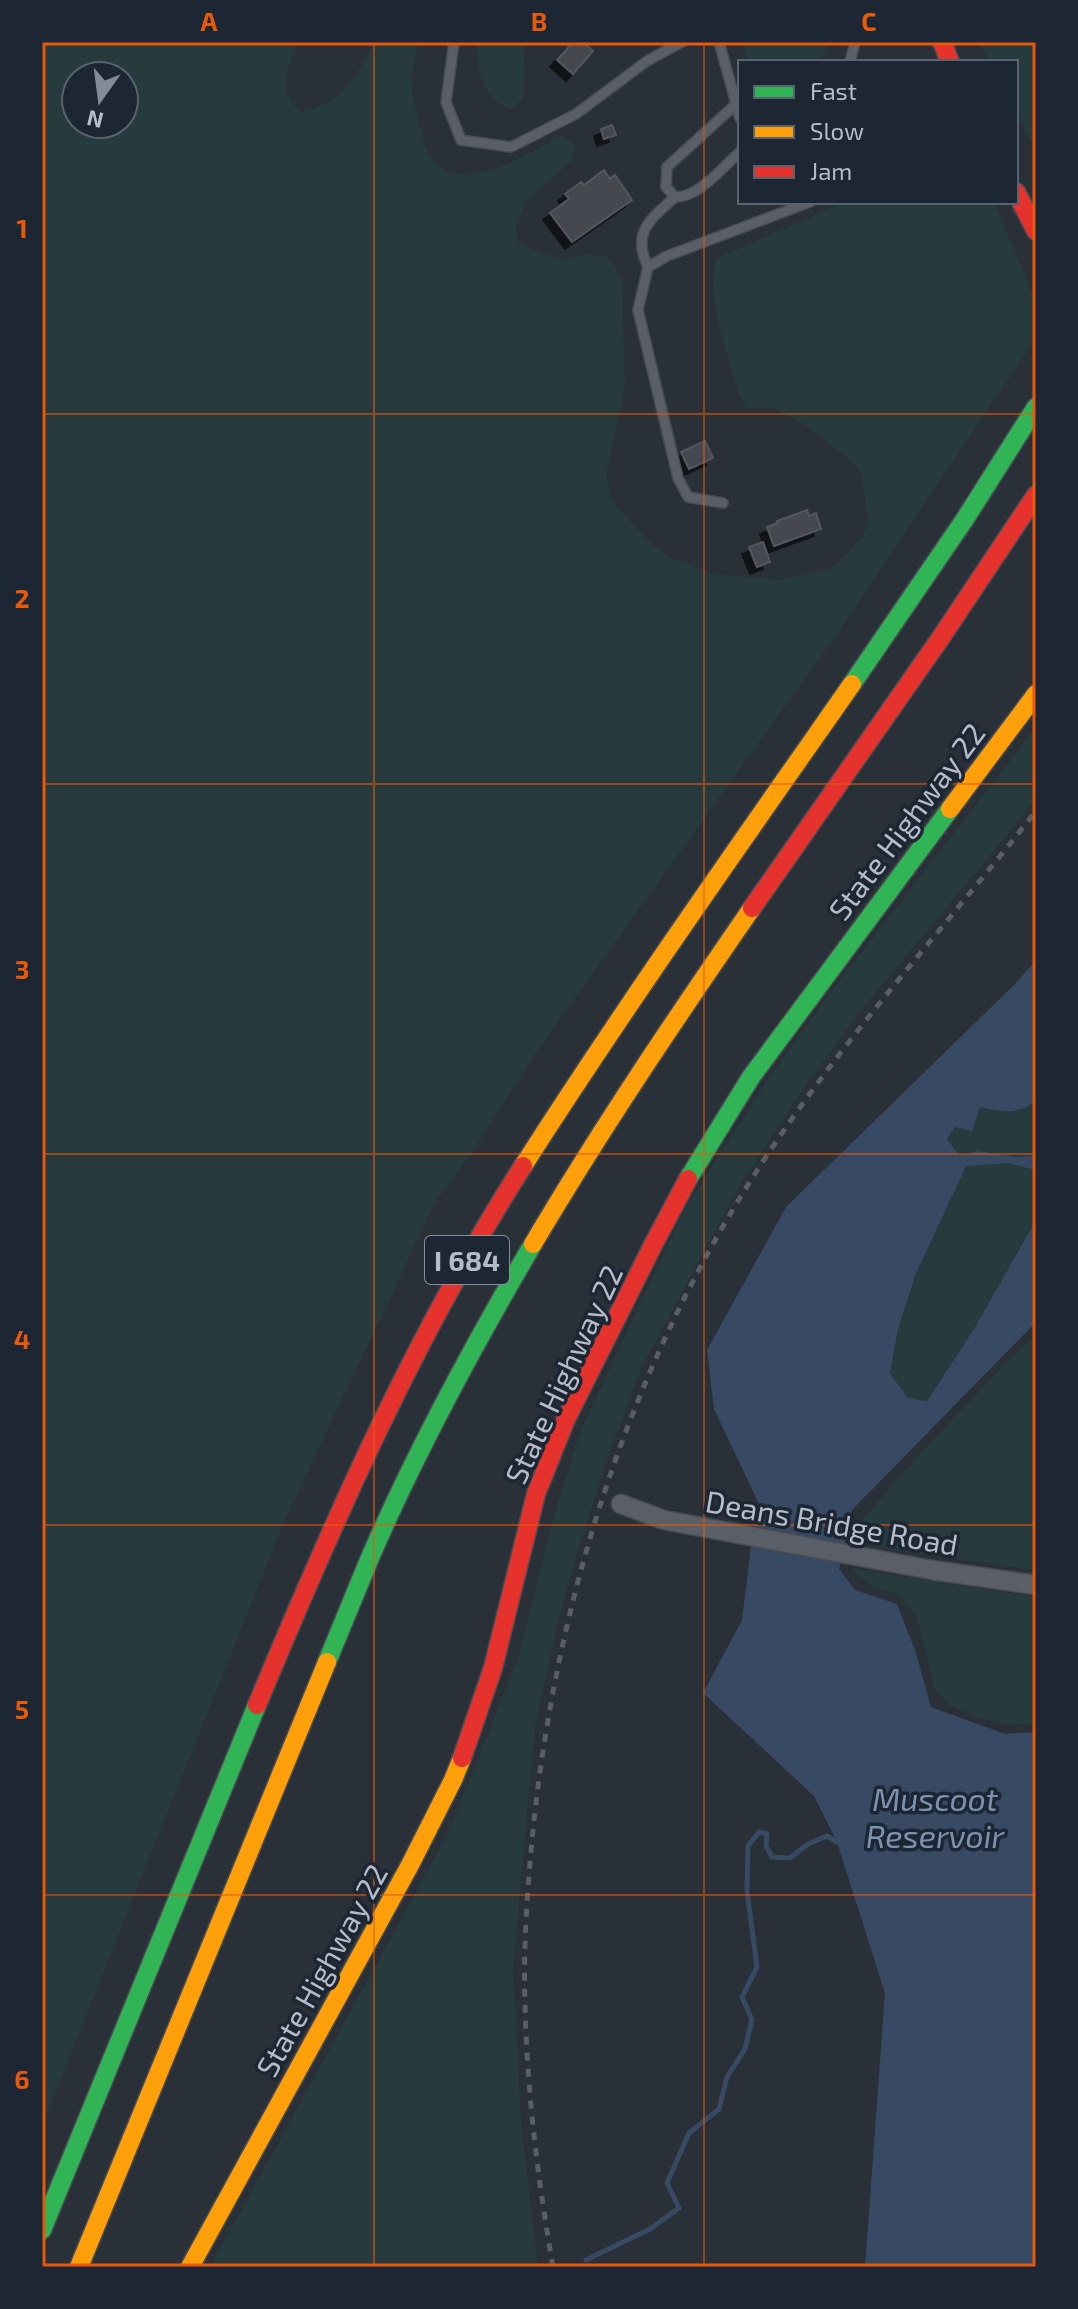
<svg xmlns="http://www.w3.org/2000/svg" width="1078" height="2309" viewBox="0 0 1078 2309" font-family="'Exo 2',sans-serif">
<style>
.green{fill:#273a3e;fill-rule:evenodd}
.water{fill:#384963}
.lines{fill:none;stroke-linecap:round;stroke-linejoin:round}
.stream{stroke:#384963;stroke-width:5}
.building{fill:#444950;stroke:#52575f;stroke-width:2;filter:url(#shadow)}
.lane-casing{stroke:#484c53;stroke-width:12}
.street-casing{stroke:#484c53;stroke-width:21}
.fast-casing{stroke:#484c53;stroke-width:21}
.slow-casing{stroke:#484c53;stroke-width:21}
.jam-casing{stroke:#484c53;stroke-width:21}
.lane{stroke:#5a5e66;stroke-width:9}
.street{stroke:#5a5e66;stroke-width:18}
.fast{stroke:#30b455;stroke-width:18}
.slow{stroke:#ff9f0a;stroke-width:18}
.jam{stroke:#e5322d;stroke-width:18}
.rail{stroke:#595d64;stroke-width:5;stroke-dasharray:8 8;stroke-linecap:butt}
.grid{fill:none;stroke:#e8590c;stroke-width:2;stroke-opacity:0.55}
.labels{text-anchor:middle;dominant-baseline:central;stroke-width:7;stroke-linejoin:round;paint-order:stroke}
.shield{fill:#1d2633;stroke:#878f9c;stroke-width:2}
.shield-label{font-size:28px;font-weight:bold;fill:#b4bcc9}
.street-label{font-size:30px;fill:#b4bcc9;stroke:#1d2633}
.water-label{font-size:32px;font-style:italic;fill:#7c92b1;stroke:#1d2633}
.neatline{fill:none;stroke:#e8590c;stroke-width:3}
.grid-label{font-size:26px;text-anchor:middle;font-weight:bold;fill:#e8590c}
</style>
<defs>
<filter id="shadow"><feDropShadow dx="-7" dy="7" stdDeviation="0" flood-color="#0009"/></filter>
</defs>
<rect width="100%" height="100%" fill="#2a3038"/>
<g class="green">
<path d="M42 42H298C287 69 275 89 300 112 345 102 354 80 374 42H419C408 82 410 87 420 126 423 138 425 151 433 161 464 197 532 151 563 135L575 146 571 161 526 201 516 228 518 243 562 261 591 254 606 257 616 268 622 282 625 387 606 474 610 496 619 509 653 545 669 557 713 574 781 580 827 569 840 561 863 536 868 521 862 475 854 463 801 422 776 409 747 408 739 395C729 358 704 295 717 258L845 202H994L1036 302V327L1030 347 839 631 537 1051 475 1148 436 1201 287 1515 42 2126ZM124 76V124H76V76Z"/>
<path d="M477 42H527L524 53 523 99 511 109C481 98 477 71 477 42Z"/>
<polygon points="743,42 829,42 820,62 747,62"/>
<polygon points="978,42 1036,42 1036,158 1030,139 1016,112 1016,62 990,62"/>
<polygon points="1036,727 1036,800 858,1014 801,1092 734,1195 642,1367 614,1440 578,1550 559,1617 535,1726 513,1967 521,2123 538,2267 210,2267 449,1832 519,1655 552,1524 581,1429 686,1207 770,1076 831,992"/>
<path d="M1036 1101V1155L1016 1157 978 1151 958 1155 946 1139 955 1127 980 1106C1001 1112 1018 1115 1036 1101Z"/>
<polygon points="1010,1163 1036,1170 1036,1220 974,1329 927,1401 908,1398 890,1373 898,1329 915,1276 966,1165"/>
<polygon points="1036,1335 1036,1570 879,1548 861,1541 863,1519 916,1458 1010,1359"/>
<polygon points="850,1568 1036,1597 1036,1723 1011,1725 981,1718 949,1706 934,1687 926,1651 916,1616 899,1594 872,1586"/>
</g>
<path class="water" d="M1036 960V1101C1018 1115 1001 1112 980 1107L972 1131 955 1127 947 1139 959 1155 978 1151 1016 1157 1036 1155V1170L1009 1163 966 1166 915 1276 898 1329 890 1373 908 1398 927 1401 974 1329 1036 1220V1322L852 1510 839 1569 855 1590 897 1604 916 1653 931 1707 1005 1734 1036 1732V2267H865L885 1993 837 1842 814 1796 703 1693 742 1620 751 1546 759 1504 714 1409 707 1350 786 1207 1016 983Z"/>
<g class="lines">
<polyline class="stream" points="586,2260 650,2229 679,2208 667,2183 689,2133 719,2109 727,2077 745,2049 752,2020 742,1997 757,1967 747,1891 748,1846 759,1832 767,1834 766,1846 772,1857 790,1858 808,1844 827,1836 837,1842"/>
</g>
<g class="building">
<polygon points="573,42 583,42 593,51 573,74 557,60"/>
<polygon points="612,125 616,135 604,139 601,129"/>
<polygon points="604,170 610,179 615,175 632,200 572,242 550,213 569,199 565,194 581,182 584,185"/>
<polygon points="705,441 713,458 689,469 681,452"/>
<polygon points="807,510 809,516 816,513 821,529 774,546 767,527 778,523 777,521"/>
<polygon points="763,542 770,562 757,567 749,547"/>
</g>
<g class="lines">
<g class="lane-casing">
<g id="lane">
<polyline points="454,42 446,102 461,140 511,147 576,114 647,61 682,42"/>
<polyline points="719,42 740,118"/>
<polyline points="850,62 855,42"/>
<path d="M735 105 667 167 666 187 675 197C698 198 723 167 740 152"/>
<path d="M675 197C651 219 631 232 648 267L667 256 810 202"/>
<polyline points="648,267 638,310 678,478 688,497 723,503"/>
</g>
</g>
<g class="street-casing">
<polyline id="street" points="621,1504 664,1520 932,1570 1036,1585"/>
</g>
<g class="fast-casing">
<g id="fast">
<polyline points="852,684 965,519 1036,407"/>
<polyline points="688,1179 751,1077 950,809"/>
<path d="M327 1662C341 1628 355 1594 369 1560 416 1451 473 1346 533 1244"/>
<polyline points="42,2230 257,1705"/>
</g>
</g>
<g class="slow-casing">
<g id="slow">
<polyline points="950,809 1036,694"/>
<path d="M523 1166C628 1002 740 844 852 684"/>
<path d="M533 1244C601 1129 676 1018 752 908"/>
<polyline points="79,2267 327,1662"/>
<polyline points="190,2267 410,1865 453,1780 462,1758"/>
</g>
</g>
<g class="jam-casing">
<g id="jam">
<polyline points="942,42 950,62"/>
<polyline points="1016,192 1036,231"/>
<polyline points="752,908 942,636 1036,495"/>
<path d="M257 1705C334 1520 415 1335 523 1166"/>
<polyline points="462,1758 493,1668 536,1494 566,1419 653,1245 688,1179"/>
</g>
</g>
<use href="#lane" class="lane"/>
<use href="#street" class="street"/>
<use href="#fast" class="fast"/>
<use href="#slow" class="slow"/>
<use href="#jam" class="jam"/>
<path class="rail" d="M553 2267C538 2180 527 2092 525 2004 523 1943 528 1880 534 1820 561 1576 639 1342 778 1139 856 1024 950 921 1036 811"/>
</g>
<path class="grid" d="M374 42V2267M704 42V2267M42 414H1036M42 784H1036M42 1154H1036M42 1525H1036M42 1895H1036"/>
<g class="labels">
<rect class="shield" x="425" y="1236" width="84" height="48" rx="6"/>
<g class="shield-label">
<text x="467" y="1260">I 684</text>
</g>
<g class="street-label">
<text transform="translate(906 821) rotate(-53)">State Highway 22</text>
<text transform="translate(563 1374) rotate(-65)">State Highway 22</text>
<text transform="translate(832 1522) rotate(10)">Deans Bridge Road</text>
<text transform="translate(321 1970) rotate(-61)">State Highway 22</text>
</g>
<g class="water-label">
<text x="935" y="1798">Muscoot<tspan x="935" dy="37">Reservoir</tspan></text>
</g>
</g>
<rect width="1078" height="2309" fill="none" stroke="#1d2633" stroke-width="88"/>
<rect x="738" y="60" width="280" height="144" fill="#1d2633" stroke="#59626f" stroke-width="2"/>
<rect x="754" y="86" width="40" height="12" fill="#30b455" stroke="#59626f" stroke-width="2"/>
<text x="810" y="100" font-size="24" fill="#b4bcc9">Fast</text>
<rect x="754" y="126" width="40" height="12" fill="#ff9f0a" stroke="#59626f" stroke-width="2"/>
<text x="810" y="140" font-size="24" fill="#b4bcc9">Slow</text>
<rect x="754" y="166" width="40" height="12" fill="#e5322d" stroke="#59626f" stroke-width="2"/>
<text x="810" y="180" font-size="24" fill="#b4bcc9">Jam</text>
<g transform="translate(100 100) rotate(194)"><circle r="38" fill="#1d2633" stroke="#59626f" stroke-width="2"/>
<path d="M0-6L14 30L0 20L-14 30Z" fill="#848b96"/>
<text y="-12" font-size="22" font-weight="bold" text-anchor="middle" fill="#b4bcc9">N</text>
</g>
<rect x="44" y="44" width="990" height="2221" class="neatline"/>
<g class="grid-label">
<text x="209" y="31">A</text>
<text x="539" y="31">B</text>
<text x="869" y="31">C</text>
<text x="22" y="238">1</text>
<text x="22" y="608">2</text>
<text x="22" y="979">3</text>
<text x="22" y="1349">4</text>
<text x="22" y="1719">5</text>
<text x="22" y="2089">6</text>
</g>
</svg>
